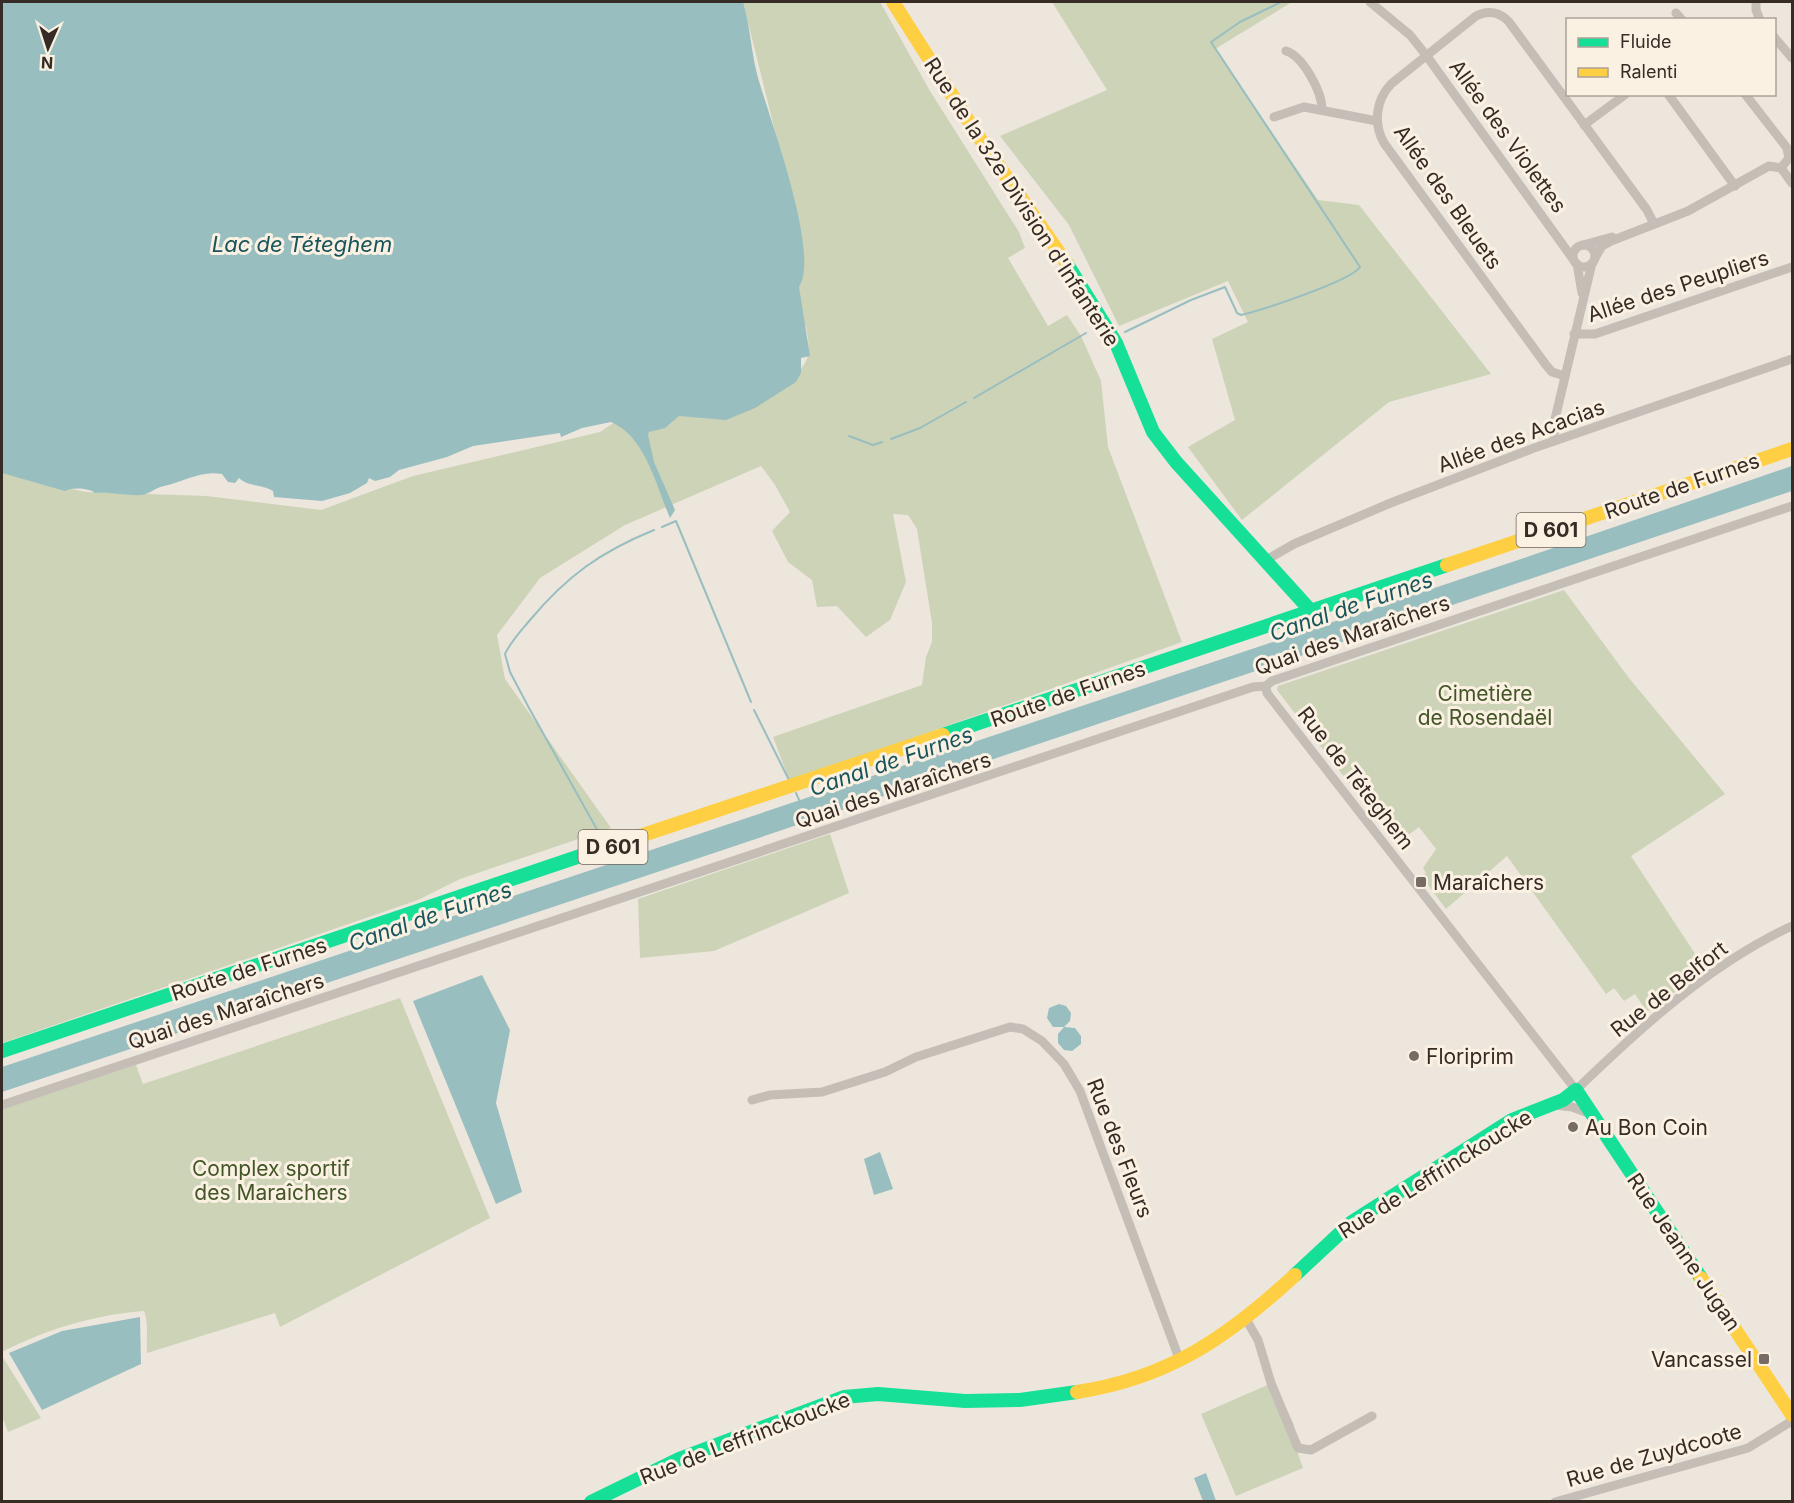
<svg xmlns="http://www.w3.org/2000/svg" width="1794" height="1503" viewBox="0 0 1794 1503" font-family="Inter,sans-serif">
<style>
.green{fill:#cdd3b6}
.water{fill:#98bec0}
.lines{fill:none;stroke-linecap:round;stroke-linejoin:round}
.stream{stroke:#98bec0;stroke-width:2}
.street{stroke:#c5beb7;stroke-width:9}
.fast{stroke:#16e098;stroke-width:14}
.slow{stroke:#ffcf43;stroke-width:14}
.poi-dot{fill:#766c65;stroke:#fbf1e3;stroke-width:2}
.labels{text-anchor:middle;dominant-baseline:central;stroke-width:6;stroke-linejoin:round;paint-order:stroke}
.shield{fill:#fbf1e3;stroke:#71665e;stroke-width:1.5}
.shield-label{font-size:20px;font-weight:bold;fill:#362b25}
.street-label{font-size:21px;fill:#362b25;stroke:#fbf1e3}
.park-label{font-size:21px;fill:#435627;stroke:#fbf1e3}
.poi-label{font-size:21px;fill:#362b25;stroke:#fbf1e3;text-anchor:start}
.water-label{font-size:22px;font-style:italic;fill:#17545b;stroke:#fbf1e3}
</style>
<rect width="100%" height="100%" fill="#ede6dd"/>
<g class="green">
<path d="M738 2H880L930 91 1019 232 1025 248 1008 258 1048 326 1067 315 1081 336 1101 381 1108 447 1182 642 790 782 773 737 922 685 926 657 932 642V623L917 529 908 515 893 514 906 582 890 620 866 637 837 606 817 607 812 580 788 562 772 531 790 512 775 485 761 466 625 525 540 578 497 635 505 679 611 828 460 879 418 900 2 1043V466L38 482 86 492 207 496 321 510 413 476 600 432 621 418 788 382C811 361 811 356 806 326L752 304 799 228 744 6Z"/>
<polygon points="1052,2 1292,2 1215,49 1318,200 1359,205 1491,374 1389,402 1242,520 1188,447 1235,420 1212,339 1248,322 1228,281 1119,326 1069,225 1000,136 1107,90"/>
<polygon points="1564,590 1629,678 1725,794 1631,856 1703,966 1693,974 1695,978 1647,1012 1635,994 1624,1001 1614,988 1606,994 1507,856 1446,909 1422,877 1426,873 1423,868 1436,849 1419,827 1396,844 1277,690 1278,686"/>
<polygon points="830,834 849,893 714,951 640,958 638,899"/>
<path d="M400 998 490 1218 280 1327 275 1313 147 1353C146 1340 149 1323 144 1311 93 1315 47 1329 2 1352V1109L136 1065 143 1084Z"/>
<polygon points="2,1356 41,1418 8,1432 2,1416"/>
<polygon points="1274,1382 1294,1425 1296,1448 1303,1468 1236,1496 1201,1414"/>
</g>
<g class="water">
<path d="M2 2H743C750 25 751 50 757 74 768 115 821 253 799 287L810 356 801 358V373L796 382 755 408 726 420 679 416 665 428 649 432 648 435 654 462 675 510 670 518C656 486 646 437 611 422L582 428 561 437 560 433 473 446 447 457 399 470 390 477 375 481 369 478 367 483 350 493 322 501 274 497 273 491C262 484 248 487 239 478L235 483 228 482 222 474C201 470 183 482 164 486 156 487 150 494 142 495 129 496 110 492 95 493 90 488 71 487 65 491L2 473Z"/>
<polygon points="1792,466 1792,491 2,1092 2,1067 1518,560"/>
<polygon points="482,975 510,1030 496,1103 522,1192 496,1204 413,1001"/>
<polygon points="1059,1004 1066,1006 1071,1013 1070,1021 1064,1027 1075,1028 1081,1036 1081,1044 1072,1051 1064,1050 1058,1043 1058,1034 1064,1027 1053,1027 1047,1018 1049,1008"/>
<polygon points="880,1152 893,1189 874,1195 864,1159"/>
<polygon points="140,1317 141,1364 42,1410 9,1353 62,1331"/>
<polygon points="1206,1473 1215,1498 1216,1501 1203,1501 1194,1478"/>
</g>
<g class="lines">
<g class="stream">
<path d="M1125 332 1191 300 1225 287 1237 313 1241 315C1262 310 1351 281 1360 267L1211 42 1240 22 1281 2"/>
<polyline points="974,398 1086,333"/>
<polyline points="849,436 873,445 882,442"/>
<polyline points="891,439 920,428 966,402"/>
<polyline points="662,527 676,521 751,702"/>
<polyline points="754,710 789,780"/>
<polyline points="796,793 800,802"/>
<path d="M604 842 529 708 510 672 505 654C511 641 521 631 530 620 567 576 600 552 654 530"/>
<polyline points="611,856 615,863"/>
</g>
<g class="street">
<polyline points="1370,2 1410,35 1426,55 1573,259"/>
<polyline points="1756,2 1756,10 1760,20"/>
<polyline points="1676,13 1682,20"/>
<polyline points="1774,37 1792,58"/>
<path d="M1286 51C1303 56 1322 92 1322 109"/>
<polyline points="1668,94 1735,186"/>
<polyline points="1745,94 1787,148 1789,158 1781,168"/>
<polyline points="1274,117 1304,107 1377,121"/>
<polyline points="1584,125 1626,94"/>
<polyline points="1583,245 1612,237"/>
<circle cx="1584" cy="256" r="11"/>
<polyline points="1595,258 1602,246 1611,241 1688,211 1769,166 1781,168 1792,183"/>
<polyline points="1577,264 1582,293"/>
<polyline points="1574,334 1595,334 1792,267"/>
<path d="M1565 376 1552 372 1546 365 1384 143C1373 123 1376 100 1391 84L1476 16C1488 10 1500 12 1509 22L1647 210 1654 224"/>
<polyline points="1554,441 1555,419 1592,263"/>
<polyline points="1266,560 1294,544 1393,502 1534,448 1792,359"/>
<path d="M1266 686 1267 693 1294 728 1576 1090C1640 1028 1710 964 1792 926"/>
<polyline points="752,1100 770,1095 822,1092 885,1072 916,1057 1010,1027 1023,1029 1042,1041 1064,1064 1080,1091 1180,1361"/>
<polyline points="2,1105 1253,687 1266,686 1272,681 1792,506"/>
<polyline points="1555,1105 1572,1107 1591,1114"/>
<polyline points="1246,1319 1258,1340 1271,1383 1298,1448 1311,1450 1372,1416"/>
<polyline points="1555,1502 1748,1448 1792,1421"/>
</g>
<g class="fast">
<polyline points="1067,264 1116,343 1153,432 1176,462 1311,611"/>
<polyline points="943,735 1447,565"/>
<polyline points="2,1051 601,849"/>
<polyline points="1295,1275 1352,1222 1512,1120 1563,1100 1576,1090 1701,1278"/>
<polyline points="591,1502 679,1459 844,1397 878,1394 965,1401 1020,1400 1077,1392"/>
</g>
<g class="slow">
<polyline points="893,2 978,136 1067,264"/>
<polyline points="1447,565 1792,449"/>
<polyline points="601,849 943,735"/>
<polyline points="1701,1278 1792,1415"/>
<path d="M1077 1392C1169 1378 1228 1337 1295 1275"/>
</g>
</g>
<g class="poi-dot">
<rect x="1415" y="876" width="12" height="12" rx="3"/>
<circle cx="1414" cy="1056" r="6"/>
<circle cx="1573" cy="1127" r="6"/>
<rect x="1758" y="1353" width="12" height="12" rx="3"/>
</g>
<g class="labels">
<g class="shield">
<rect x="1516.5" y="513" width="69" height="34" rx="4.5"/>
<rect x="578.5" y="830" width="69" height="34" rx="4.5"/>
</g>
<g class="shield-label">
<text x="1551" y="530">D 601</text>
<text x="613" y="847">D 601</text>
</g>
<g class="street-label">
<text transform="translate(1508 136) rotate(54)">Allée des Violettes</text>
<text transform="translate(1448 197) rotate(55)">Allée des Bleuets</text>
<text transform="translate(1022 202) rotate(57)">Rue de la 32e Division d'Infanterie</text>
<text transform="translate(1678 286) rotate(-18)">Allée des Peupliers</text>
<text transform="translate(1521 436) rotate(-20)">Allée des Acacias</text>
<text transform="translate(1682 486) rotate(-19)">Route de Furnes</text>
<text transform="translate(1352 635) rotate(-19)">Quai des Maraîchers</text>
<text transform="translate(1068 694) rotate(-19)">Route de Furnes</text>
<text transform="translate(1356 778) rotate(52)">Rue de Téteghem</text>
<text transform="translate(893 790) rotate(-18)">Quai des Maraîchers</text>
<text transform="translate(249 969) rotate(-18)">Route de Furnes</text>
<text transform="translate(1669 989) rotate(-38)">Rue de Belfort</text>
<text transform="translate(226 1011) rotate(-18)">Quai des Maraîchers</text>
<text transform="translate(1120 1148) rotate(69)">Rue des Fleurs</text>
<text transform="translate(1435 1174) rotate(-32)">Rue de Leffrinckoucke</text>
<text transform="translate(1684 1252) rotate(56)">Rue Jeanne Jugan</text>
<text transform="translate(745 1438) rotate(-21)">Rue de Leffrinckoucke</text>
<text transform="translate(1654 1455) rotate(-16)">Rue de Zuydcoote</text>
</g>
<g class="park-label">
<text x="1485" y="693">Cimetière<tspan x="1485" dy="24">de Rosendaël</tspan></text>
<text x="271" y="1168">Complex sportif<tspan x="271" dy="24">des Maraîchers</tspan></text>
</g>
<g class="poi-label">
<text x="1433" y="882">Maraîchers</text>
<text x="1426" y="1056">Floriprim</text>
<text x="1585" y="1127">Au Bon Coin</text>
<text x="1752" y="1359" text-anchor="end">Vancassel</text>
</g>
<g class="water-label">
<text x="302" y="244">Lac de Téteghem</text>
<text transform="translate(1351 606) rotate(-19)">Canal de Furnes</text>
<text transform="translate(891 761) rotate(-19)">Canal de Furnes</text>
<text transform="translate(430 916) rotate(-19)">Canal de Furnes</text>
</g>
</g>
<rect width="1794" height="1503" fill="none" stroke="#362b25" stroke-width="6"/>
<rect x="1566" y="18" width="210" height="78" fill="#fbf1e3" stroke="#aca297" stroke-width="1.5"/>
<rect x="1578" y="38" width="30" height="9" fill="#16e098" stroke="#aca297" stroke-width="1.5"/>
<text x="1620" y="48" font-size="18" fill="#362b25">Fluide</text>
<rect x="1578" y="68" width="30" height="9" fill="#ffcf43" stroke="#aca297" stroke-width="1.5"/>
<text x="1620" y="78" font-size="18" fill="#362b25">Ralenti</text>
<g transform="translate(48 48) rotate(183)" stroke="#fbf1e3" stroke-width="4.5" paint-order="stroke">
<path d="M0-4.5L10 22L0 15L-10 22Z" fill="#362b25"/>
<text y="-9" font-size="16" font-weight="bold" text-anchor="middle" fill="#362b25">N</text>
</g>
</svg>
